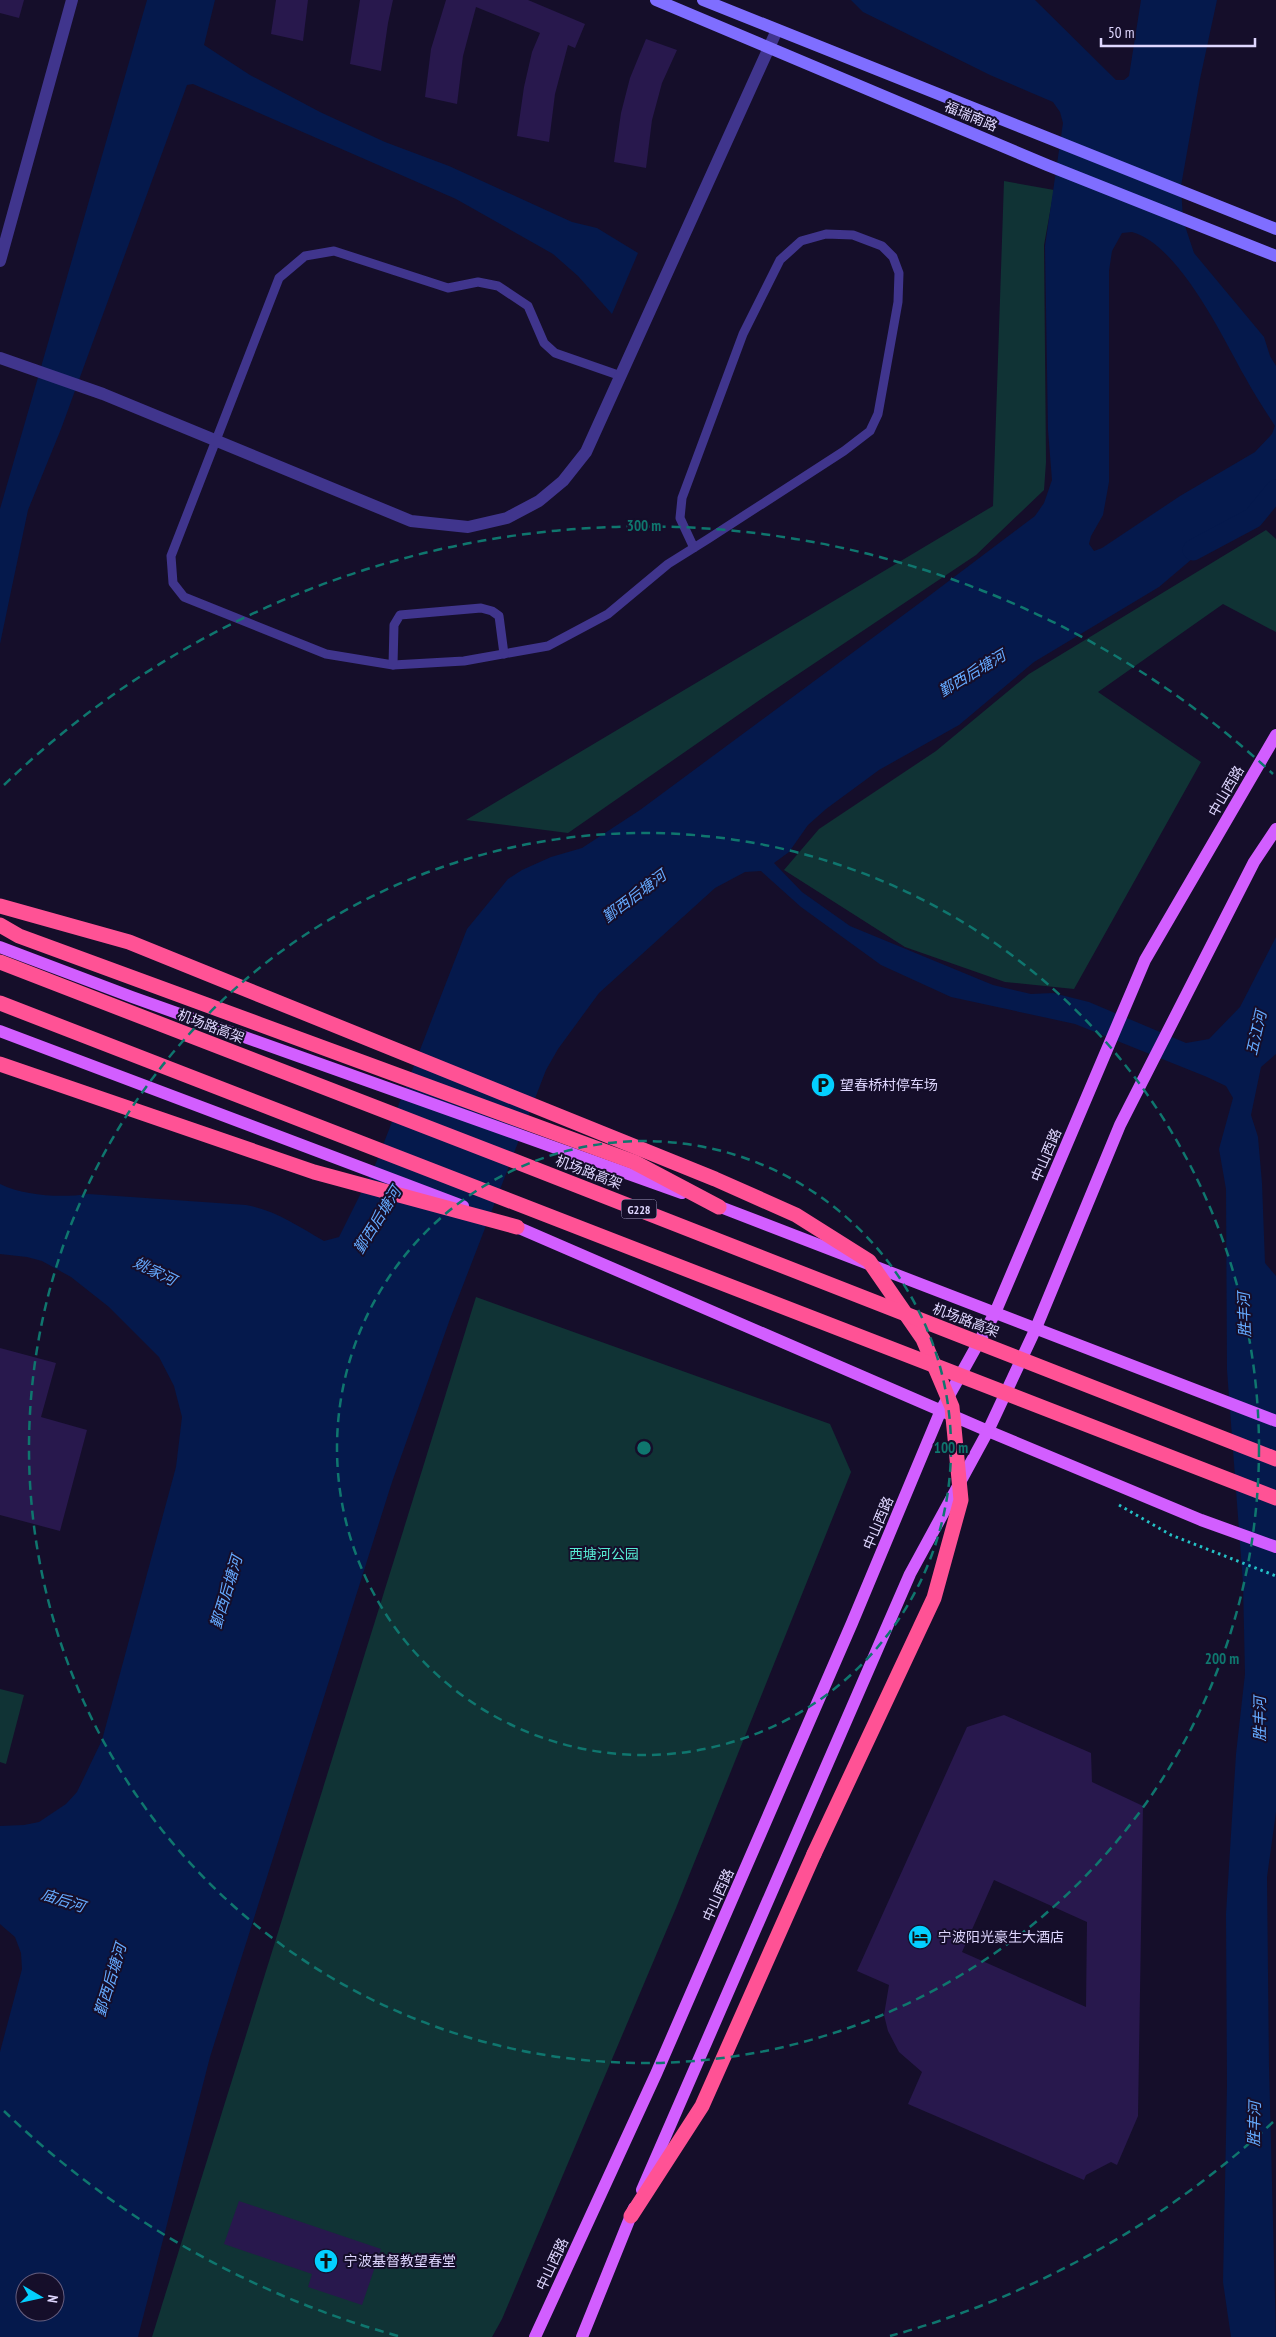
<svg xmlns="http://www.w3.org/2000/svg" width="1276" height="2337" viewBox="0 0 1276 2337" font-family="'PT Sans Narrow','Noto Sans SC',sans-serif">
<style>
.green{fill:#103335}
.water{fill:#05194c;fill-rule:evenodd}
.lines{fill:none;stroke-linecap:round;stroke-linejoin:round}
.canal{stroke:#05194c;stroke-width:21}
.building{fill:#28184d;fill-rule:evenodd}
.path{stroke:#24c1c6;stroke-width:3;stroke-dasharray:2.5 4;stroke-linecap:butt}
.lane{stroke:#40358d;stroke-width:9}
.street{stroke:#40358d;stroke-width:12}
.secondary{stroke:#7f6eff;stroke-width:12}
.primary{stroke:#d25eff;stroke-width:12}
.highway{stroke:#ff5295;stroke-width:15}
.highway-bridge{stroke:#ff5295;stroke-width:15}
.ring{fill:none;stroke:#0f766e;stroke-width:2.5;stroke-dasharray:9 6}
.labels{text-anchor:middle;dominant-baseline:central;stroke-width:4;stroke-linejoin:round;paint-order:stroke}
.shield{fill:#150e2a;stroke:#a29bbf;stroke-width:1}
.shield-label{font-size:12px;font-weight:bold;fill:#dfd7ff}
.street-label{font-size:14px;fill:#dfd7ff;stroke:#150e2a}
.poi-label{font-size:14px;fill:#dfd7ff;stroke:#150e2a;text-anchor:start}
.park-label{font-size:14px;fill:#57ebd4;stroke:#150e2a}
.water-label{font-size:15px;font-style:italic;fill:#65aaff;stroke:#150e2a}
.centre{fill:#0f766e;stroke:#150e2a;stroke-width:2.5}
.ring-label{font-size:15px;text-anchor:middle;font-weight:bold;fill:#0f766e;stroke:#150e2a;stroke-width:4;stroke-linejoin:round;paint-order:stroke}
</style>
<rect width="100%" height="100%" fill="#150e2a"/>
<g class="green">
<polygon points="1004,181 1054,190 1044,245 1046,462 1044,490 976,555 767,695 568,833 466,820 993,506"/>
<polygon points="1266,530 1276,539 1276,632 1223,604 1098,692 1201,762 1074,989 1005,982 905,947 784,870 819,829 936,751 1029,674"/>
<polygon points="476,1297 830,1424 851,1472 676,1908 502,2319 492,2337 152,2337"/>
<polygon points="0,1689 24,1695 6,1764 0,1762"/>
</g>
<g class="water">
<polygon points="147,0 215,0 204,45 250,75 320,112 385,142 449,166 572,222 597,228 638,253 612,314 578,276 553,254 456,199 193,84 187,85 61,429 28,510 0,644 0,509"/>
<path d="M851 0H1035L1116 80H1124L1129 76 1141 0H1217L1200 79 1181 186 1183 220 1194 253 1264 337 1270 356 1276 366V479L1239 519 1159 587 1034 662 959 725 879 770 826 809 808 825 789 852 774 863 802 892 850 926 993 985 1031 994 1053 993 1089 1002 1186 1043 1209 1039 1240 1007 1276 937V1054L1261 1067 1251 1115 1258 1137 1262 1183 1265 1263 1276 1276V1812L1267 1877 1269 2067 1276 2337H1231L1223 2282 1227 2086 1226 1914 1236 1754 1245 1674 1243 1583 1227 1370 1226 1189 1219 1149 1233 1098 1226 1086 1207 1077 1075 1024 951 997 881 965 801 907 761 871 745 872 715 888 599 993 558 1049 546 1070 450 1319 392 1482 210 2057 138 2337H0V2052L22 1969 21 1953 15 1937 0 1924V1826L24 1825 39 1822 66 1804 77 1792 102 1740 176 1467 182 1417 174 1386 159 1357 109 1307 71 1277 42 1261 27 1257 0 1254V1184C25 1196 61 1198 88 1194L246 1205C275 1210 298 1226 324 1241L339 1237 376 1163 467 929 508 879 522 870 551 857 582 848 640 810 925 599 1035 516 1044 503 1052 480 1048 430 1045 246 1063 123 1060 112 1053 102 990 75 863 12ZM1132 232C1179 245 1222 336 1245 377 1254 394 1265 410 1275 426L1272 434 1255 452 1180 496 1102 548 1094 551 1089 544 1091 536 1103 515 1109 482V271L1112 251 1122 233ZM25 2282H55V2312H25Z"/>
</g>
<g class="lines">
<polyline class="canal" points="1193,550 1253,518 1276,490"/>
</g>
<g class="building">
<polygon points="0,0 24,0 19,18 0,13"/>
<polygon points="276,0 308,0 303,41 271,34"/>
<polygon points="360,0 393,0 388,23 381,71 350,64"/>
<polygon points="446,0 528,0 585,24 575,48 568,45 555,94 549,142 517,136 524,87 532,52 540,33 476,7 463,56 457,104 425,97 431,49"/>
<polygon points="646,39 677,50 662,83 652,120 646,168 614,162 621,113 630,78"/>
<polygon points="0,1348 56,1363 41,1417 87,1430 60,1531 0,1515"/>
<path d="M1004 1715 1091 1753 1092 1782 1143 1806 1138 2116 1117 2165 1111 2162 1086 2175 1084 2180 908 2104 922 2072 899 2052 888 2031 884 2015 889 1985 857 1971 967 1727ZM994 1880 1087 1922 1086 2007 962 1952Z"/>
<polygon points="239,2201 381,2249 362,2305 308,2287 312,2274 224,2244"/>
</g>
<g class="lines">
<polyline class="path" points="1119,1505 1171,1535 1276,1576"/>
<g class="lane">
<polyline points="621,376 555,353 544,343 528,306 498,286 478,282 448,288 334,251 305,256 279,278 171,556 173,583 184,597 326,654 393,665 464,661 548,646 608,614 668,564 708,539 844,451 870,431 878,414 898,302 899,273 893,257 882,246 853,235 826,234 801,241 780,260 743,334 682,498 680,518 694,548"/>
<polyline points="393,665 394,625 400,615 481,608 492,611 499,616 504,654"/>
</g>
<g class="street">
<polyline points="0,261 72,0"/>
<polyline points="0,358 103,394 411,521 468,527 507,518 539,501 563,481 586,452 777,30"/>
</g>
<g class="secondary">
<polyline points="656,0 1047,165 1276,256"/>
<polyline points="703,0 1276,229"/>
</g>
<g class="primary">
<polyline points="0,947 132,997 682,1193"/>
<polyline points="0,1031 463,1206"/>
<polyline points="710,1203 1276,1421"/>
<polyline points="510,1224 988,1431 1201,1520 1276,1547"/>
<polyline points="642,2190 910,1574 988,1431 1036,1328 1120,1125 1254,862 1276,829"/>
<polyline points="535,2337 656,2074 852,1623 941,1410 995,1313 1145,960 1276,735"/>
<polyline points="582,2337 634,2208"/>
</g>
<g class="highway">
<polyline points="0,925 19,936 634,1162 719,1207"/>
<polyline points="0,1064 314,1172 517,1227"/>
<polyline points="631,2216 702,2106 814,1854"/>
</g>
<g class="highway-bridge">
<polyline points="0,906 129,942 715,1179 796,1215 869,1261 923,1339 952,1407 961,1500 934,1598 814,1854"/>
<polyline points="0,962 512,1160 1276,1459"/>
<polyline points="0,1003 1276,1498"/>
</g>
</g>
<g class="ring">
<circle cx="644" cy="1448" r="307"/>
<circle cx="644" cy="1448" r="615"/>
<path d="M1273 2122A922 922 0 0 1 890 2336M398 2336A922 922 0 0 1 4 2111M4 785A922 922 0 0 1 1273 774"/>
</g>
<defs>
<g id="parking-disc" transform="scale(1.25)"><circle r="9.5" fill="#03cfff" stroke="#150e2a"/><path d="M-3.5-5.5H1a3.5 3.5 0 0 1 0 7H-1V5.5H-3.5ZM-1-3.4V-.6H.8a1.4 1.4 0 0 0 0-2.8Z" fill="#111"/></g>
<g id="hotel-disc" transform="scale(1.25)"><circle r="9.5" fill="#03cfff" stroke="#150e2a"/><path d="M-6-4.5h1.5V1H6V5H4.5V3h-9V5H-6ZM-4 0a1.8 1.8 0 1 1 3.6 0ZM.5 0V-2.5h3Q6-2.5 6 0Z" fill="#111"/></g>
<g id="church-disc" transform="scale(1.25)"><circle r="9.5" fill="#03cfff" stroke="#150e2a"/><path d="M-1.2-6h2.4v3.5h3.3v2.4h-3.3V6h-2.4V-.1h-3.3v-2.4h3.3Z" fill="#111"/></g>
</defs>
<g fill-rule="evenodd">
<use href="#parking-disc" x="823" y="1085"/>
<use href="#hotel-disc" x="920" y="1937"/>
<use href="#church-disc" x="326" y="2261"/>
</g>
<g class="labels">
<rect class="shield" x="621.5" y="1199.5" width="35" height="19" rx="4"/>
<g class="shield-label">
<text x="639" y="1209">G228</text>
</g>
<g class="street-label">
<text transform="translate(971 116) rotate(23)">福瑞南路</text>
<text transform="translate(1226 791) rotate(-60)">中山西路</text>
<text transform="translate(211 1026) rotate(21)">机场路高架</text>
<text transform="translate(1046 1155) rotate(-67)">中山西路</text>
<text transform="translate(589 1172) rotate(21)">机场路高架</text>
<text transform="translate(966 1320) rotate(21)">机场路高架</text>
<text transform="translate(878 1523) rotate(-67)">中山西路</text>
<text transform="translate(718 1895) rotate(-66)">中山西路</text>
<text transform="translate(552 2264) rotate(-65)">中山西路</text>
</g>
<g class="poi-label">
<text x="840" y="1085">望春桥村停车场</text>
<text x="938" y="1937">宁波阳光豪生大酒店</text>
<text x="344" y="2261">宁波基督教望春堂</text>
</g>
<g class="park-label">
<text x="604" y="1554">西塘河公园</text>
</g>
<g class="water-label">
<text transform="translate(972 673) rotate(-31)">鄞西后塘河</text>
<text transform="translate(634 896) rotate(-37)">鄞西后塘河</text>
<text transform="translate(1256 1033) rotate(-77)">五江河</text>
<text transform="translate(377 1220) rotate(-58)">鄞西后塘河</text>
<text transform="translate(155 1271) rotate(26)">姚家河</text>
<text transform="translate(1244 1315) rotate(-92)">胜丰河</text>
<text transform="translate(226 1592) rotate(-73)">鄞西后塘河</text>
<text transform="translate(1259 1719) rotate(-90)">胜丰河</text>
<text transform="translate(63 1900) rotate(18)">庙后河</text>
<text transform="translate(110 1980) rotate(-73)">鄞西后塘河</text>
<text transform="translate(1254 2124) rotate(-89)">胜丰河</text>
</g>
</g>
<circle cx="644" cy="1448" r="8" class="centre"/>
<g class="ring-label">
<text x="644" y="531">300 m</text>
<text x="951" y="1453">100 m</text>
<text x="1222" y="1664">200 m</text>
</g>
<g transform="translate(40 2297) rotate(99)"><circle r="24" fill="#150e2a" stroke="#665e7f"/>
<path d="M0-4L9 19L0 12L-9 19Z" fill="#03cfff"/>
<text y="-8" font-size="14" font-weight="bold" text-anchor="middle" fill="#dfd7ff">N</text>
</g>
<path d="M1101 38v8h154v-8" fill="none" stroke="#dfd7ff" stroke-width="2.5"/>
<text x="1108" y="38" font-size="15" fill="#dfd7ff" stroke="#150e2a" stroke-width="4" paint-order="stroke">50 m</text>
</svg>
